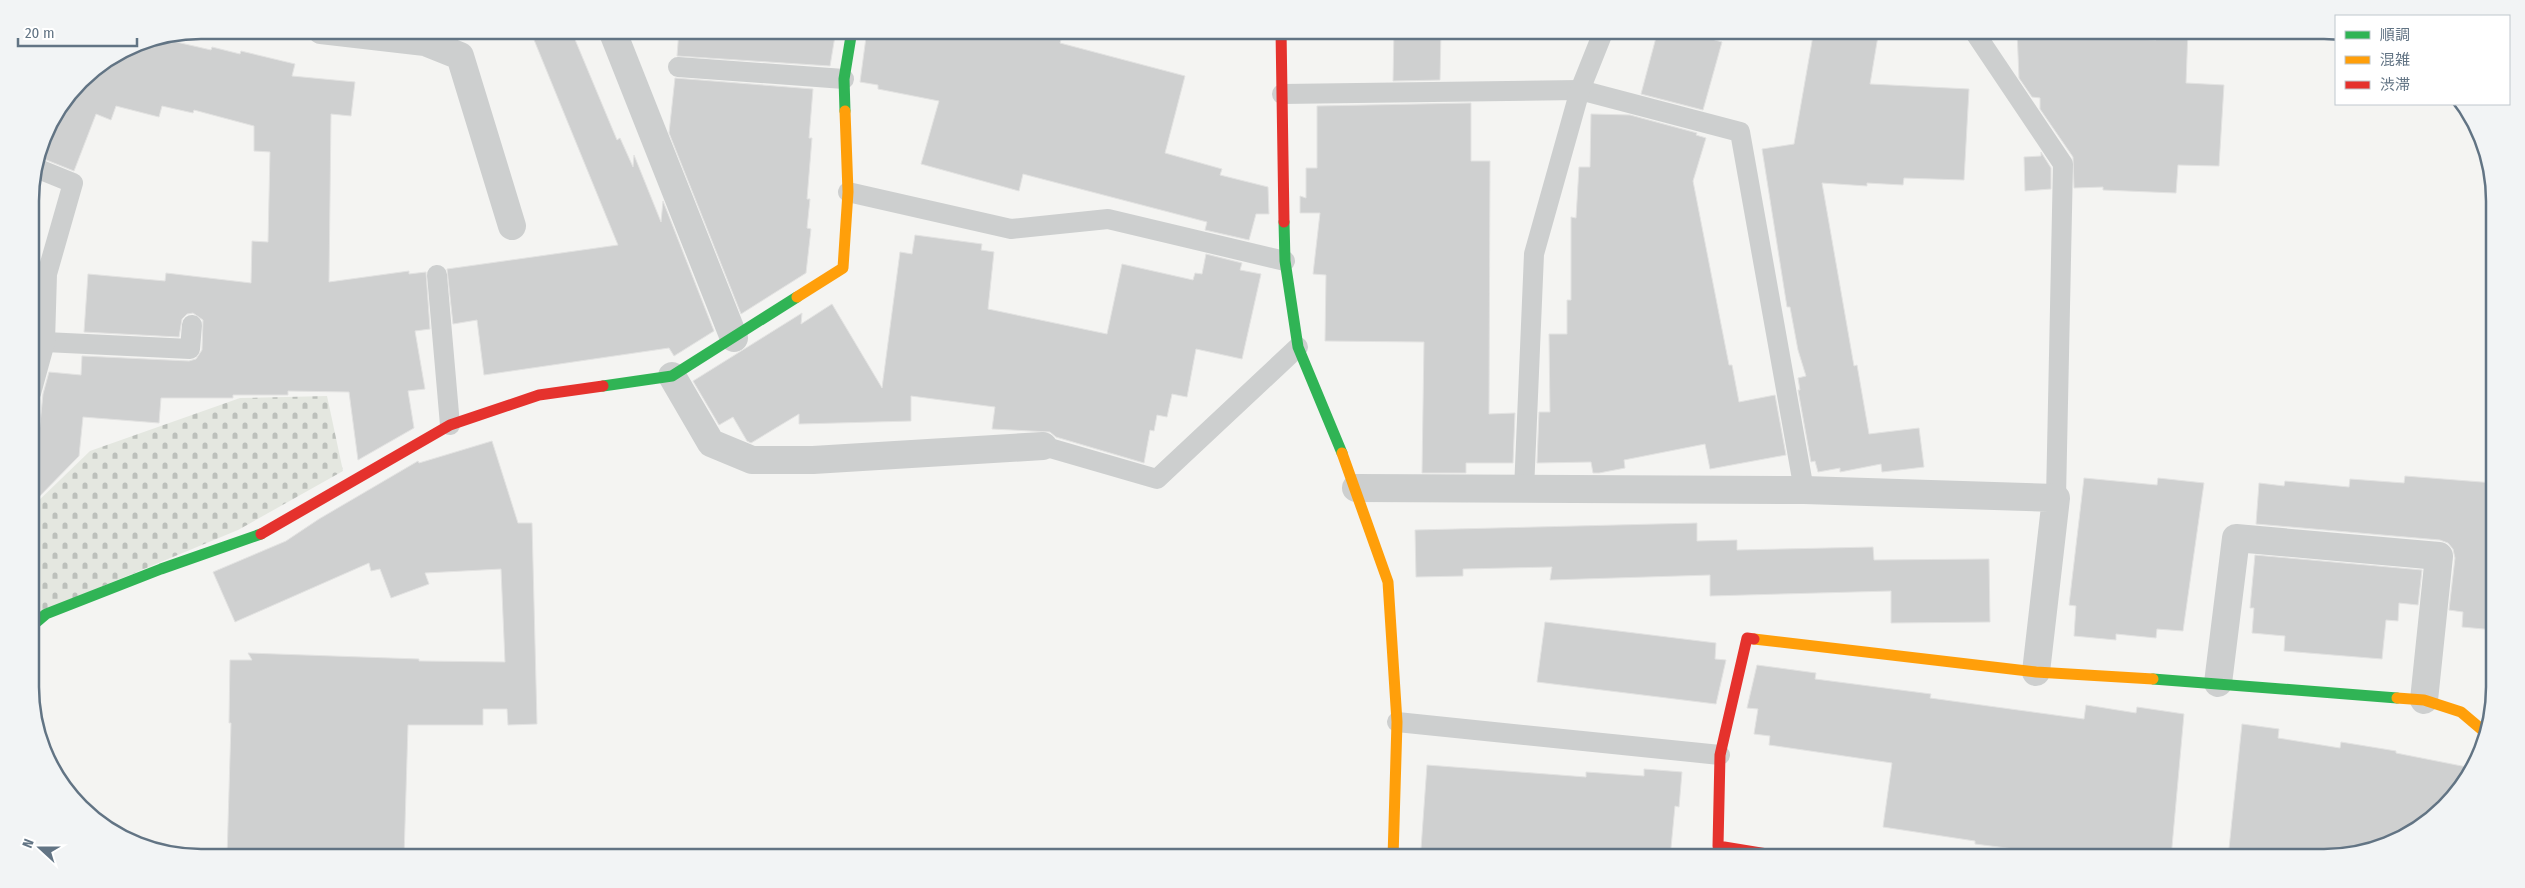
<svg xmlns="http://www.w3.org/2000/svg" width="2525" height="888" viewBox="0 0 2525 888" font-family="'Fira Sans Condensed','Noto Sans JP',sans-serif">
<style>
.cemetery{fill:url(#cemetery-stones)}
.building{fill:#cfd0d0;stroke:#e3e3e2}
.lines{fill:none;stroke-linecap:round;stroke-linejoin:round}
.lane{stroke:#cdcfcf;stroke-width:20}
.street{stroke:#cdcfcf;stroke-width:28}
.fast{stroke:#30b455;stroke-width:11}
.slow{stroke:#ff9f0a;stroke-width:11}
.jam{stroke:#e5322d;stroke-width:11}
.rim{fill:none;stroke:#627484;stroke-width:2.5}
</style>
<defs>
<pattern id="cemetery-stones" width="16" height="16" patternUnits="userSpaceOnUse" patternTransform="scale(1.25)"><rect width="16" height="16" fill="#e4e7e0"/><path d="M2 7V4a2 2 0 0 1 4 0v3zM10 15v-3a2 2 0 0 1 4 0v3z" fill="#bcc0bb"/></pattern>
</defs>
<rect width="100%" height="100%" fill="#f4f4f2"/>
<polygon class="cemetery" points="327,396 343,471 238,530 33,615 32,507 90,451 240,398"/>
<g class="building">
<polygon points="530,30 571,30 617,140 620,138 633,167 634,155 661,222 663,201 714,331 674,356 669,348 484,375 477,320 453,324 447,269 618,245"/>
<polygon points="679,30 836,30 830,66 677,56"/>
<polygon points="867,30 1064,30 1060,43 1185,76 1165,153 1222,169 1220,175 1268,187 1269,214 1256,214 1249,240 1205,230 1207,222 1023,174 1019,191 921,164 939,101 878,89 878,85 860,82"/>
<polygon points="1394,30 1441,30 1440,80 1393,81"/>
<polygon points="1658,30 1680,30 1722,42 1703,110 1641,94"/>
<polygon points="1814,30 1879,30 1870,84 1969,89 1964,180 1904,178 1903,185 1867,183 1867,186 1822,183 1854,366 1857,365 1869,434 1919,428 1924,467 1882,472 1881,464 1840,472 1840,468 1818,472 1815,461 1811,462 1798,390 1800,390 1798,378 1806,376 1798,350 1790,307 1787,307 1762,149 1794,144"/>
<polygon points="2017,30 2072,30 2071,36 2156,40 2156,30 2188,30 2186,83 2224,85 2219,166 2178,165 2176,193 2103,190 2103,187 2074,188 2073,157 2040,109 2040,98 2032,97 2019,78"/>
<polygon points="159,38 211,50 212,47 240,54 241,51 295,64 292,76 355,82 351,116 331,114 329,282 409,271 409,274 426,272 430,329 415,331 425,389 408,391 414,428 358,460 349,392 288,391 288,395 233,395 233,398 161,398 159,423 83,417 79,456 32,504 43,394 49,372 81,375 82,356 189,361 196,359 202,350 203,320 193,313 187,314 182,319 179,337 84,332 88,274 165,281 166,273 251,283 252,241 268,242 270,152 254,151 254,126 194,110 193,113 162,106 159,117 116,106 111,120 96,114 74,171 39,157 48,126 88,73 136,43"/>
<polygon points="675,78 813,89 809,138 812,138 807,199 810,199 807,228 811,229 806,273 741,314 669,133"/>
<polygon points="1471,103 1471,161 1490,161 1489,414 1515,413 1513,463 1466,463 1466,473 1422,473 1424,342 1325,341 1326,275 1313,274 1320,213 1300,213 1300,196 1306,198 1306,168 1317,168 1317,106"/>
<polygon points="1591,114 1630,115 1697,133 1696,135 1706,138 1693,181 1729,365 1732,365 1739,402 1775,395 1786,455 1710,469 1705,444 1624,460 1625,468 1599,473 1593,473 1591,462 1537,463 1539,412 1550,412 1549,334 1567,334 1567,300 1571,300 1571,217 1576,218 1579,167 1590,167"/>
<polygon points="2041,152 2051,168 2051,189 2025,191 2024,157 2041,156"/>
<polygon points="915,235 982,244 981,250 994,252 988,309 1107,334 1122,264 1193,280 1195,273 1202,274 1206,254 1242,263 1240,270 1261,274 1242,359 1196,349 1187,397 1172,394 1167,417 1157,415 1154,431 1150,430 1144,463 1056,437 1050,432 992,429 995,407 911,396 911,421 799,424 799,414 751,443 747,441 733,417 719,425 693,381 802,313 801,324 832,304 882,388 900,252 912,254"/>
<polygon points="492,441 518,523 532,523 537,724 508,725 507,709 483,709 483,725 408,725 404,858 227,858 231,723 229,723 230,660 252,660 248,653 419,659 419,661 505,662 501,569 425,573 429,584 391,598 380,569 371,571 369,563 235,622 213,572 286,541 319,519 418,461 419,463"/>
<polygon points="2405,476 2494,483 2495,630 2462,627 2463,612 2449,610 2455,558 2453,549 2448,543 2440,540 2256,524 2259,483 2284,486 2285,481 2349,487 2350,479 2404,483"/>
<polygon points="2084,478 2157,485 2158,478 2204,483 2183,631 2157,629 2156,638 2116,634 2116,640 2074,636 2076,606 2069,605"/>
<polygon points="1697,523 1697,541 1737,540 1737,550 1873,547 1874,560 1989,559 1990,622 1891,623 1891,591 1710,596 1710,575 1550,580 1552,567 1463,569 1463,576 1416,577 1415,530"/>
<polygon points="2255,555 2422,570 2418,605 2399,603 2398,621 2386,620 2382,659 2284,651 2285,636 2252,633 2254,608 2250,608"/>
<polygon points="1545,622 1716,643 1715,659 1726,660 1716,704 1537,682"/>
<polygon points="1757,665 1816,673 1815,679 1931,694 1930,698 2084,719 2086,705 2136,713 2137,707 2184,714 2171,858 2038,858 2039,852 1975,844 1975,841 1883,827 1892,763 1769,745 1770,736 1754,734 1758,709 1747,708"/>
<polygon points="2242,724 2279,729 2278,738 2340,748 2341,742 2396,751 2396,753 2472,768 2460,791 2428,823 2379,849 2335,858 2228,858"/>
<polygon points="1427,765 1586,777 1586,772 1644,776 1644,769 1682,772 1679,807 1675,806 1670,858 1542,858 1421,849"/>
</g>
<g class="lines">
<g class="lane">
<polyline points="1973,30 2063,164 2056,498"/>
<polyline points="678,67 844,79"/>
<polyline points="1282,94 1580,90 1740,132 1804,490"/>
<polyline points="848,192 1011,229 1108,219 1285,261"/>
<polyline points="437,275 450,425"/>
<polyline points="45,342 190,349 192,325"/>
<polyline points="31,393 45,342 47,274 73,183 36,168"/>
<polyline points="1043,446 1157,479 1298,347"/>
<polyline points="1524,490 1534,254 1580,90 1604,30"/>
<polyline points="1397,722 1720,755"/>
</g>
<g class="street">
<polyline points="321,30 425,42 460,56 512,226"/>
<polyline points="612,30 734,338"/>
<polyline points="672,376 711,443 752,460 813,460 1043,446"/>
<polyline points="1356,488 1804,490 2056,498 2036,672"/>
<polyline points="2218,683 2236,538 2439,556 2424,700"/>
</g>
<g class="fast">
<polyline points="845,111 844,79 852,30"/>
<polyline points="1284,222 1285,261 1298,347 1342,453"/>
<polyline points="603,386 672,376 797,297"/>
<polyline points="33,625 46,614 161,569 261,534"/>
<polyline points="2153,679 2397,698"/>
</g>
<g class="slow">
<polyline points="797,297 843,268 848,192 845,111"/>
<polyline points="1342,453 1388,582 1397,722 1393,858"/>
<polyline points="1754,639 2036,672 2153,679"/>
<polyline points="2397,698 2424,700 2461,712 2487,734"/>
</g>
<g class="jam">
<polyline points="1281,30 1284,222"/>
<polyline points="261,534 450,425 539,395 603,386"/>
<polyline points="1754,639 1747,638 1720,755 1718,846 1792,858"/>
</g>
</g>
<path d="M0 0H2525V888H0ZM201 39H2324A162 162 0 0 1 2486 201V687A162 162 0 0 1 2324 849H201A162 162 0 0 1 39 687V201A162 162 0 0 1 201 39Z" fill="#f2f4f5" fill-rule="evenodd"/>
<path class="rim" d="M201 39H2324A162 162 0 0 1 2486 201V687A162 162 0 0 1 2324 849H201A162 162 0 0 1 39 687V201A162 162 0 0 1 201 39Z"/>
<rect x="2335" y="15" width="175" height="90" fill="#ffffff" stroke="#c0c7ce"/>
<rect x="2345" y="31" width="25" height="8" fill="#30b455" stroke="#c0c7ce"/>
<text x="2380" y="40" font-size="15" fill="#627484">順調</text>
<rect x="2345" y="56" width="25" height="8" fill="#ff9f0a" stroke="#c0c7ce"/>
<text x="2380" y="65" font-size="15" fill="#627484">混雑</text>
<rect x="2345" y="81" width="25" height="8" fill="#e5322d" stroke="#c0c7ce"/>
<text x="2380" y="90" font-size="15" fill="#627484">渋滞</text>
<g transform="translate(40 848) rotate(291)" stroke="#ffffff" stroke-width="4" paint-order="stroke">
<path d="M0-4L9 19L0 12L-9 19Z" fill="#627484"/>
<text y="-8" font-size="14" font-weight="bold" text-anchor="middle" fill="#627484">N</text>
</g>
<path d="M18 38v8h119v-8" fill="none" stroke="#627484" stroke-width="2.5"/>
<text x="25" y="38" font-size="15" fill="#627484" stroke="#ffffff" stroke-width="4" paint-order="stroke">20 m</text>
</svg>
